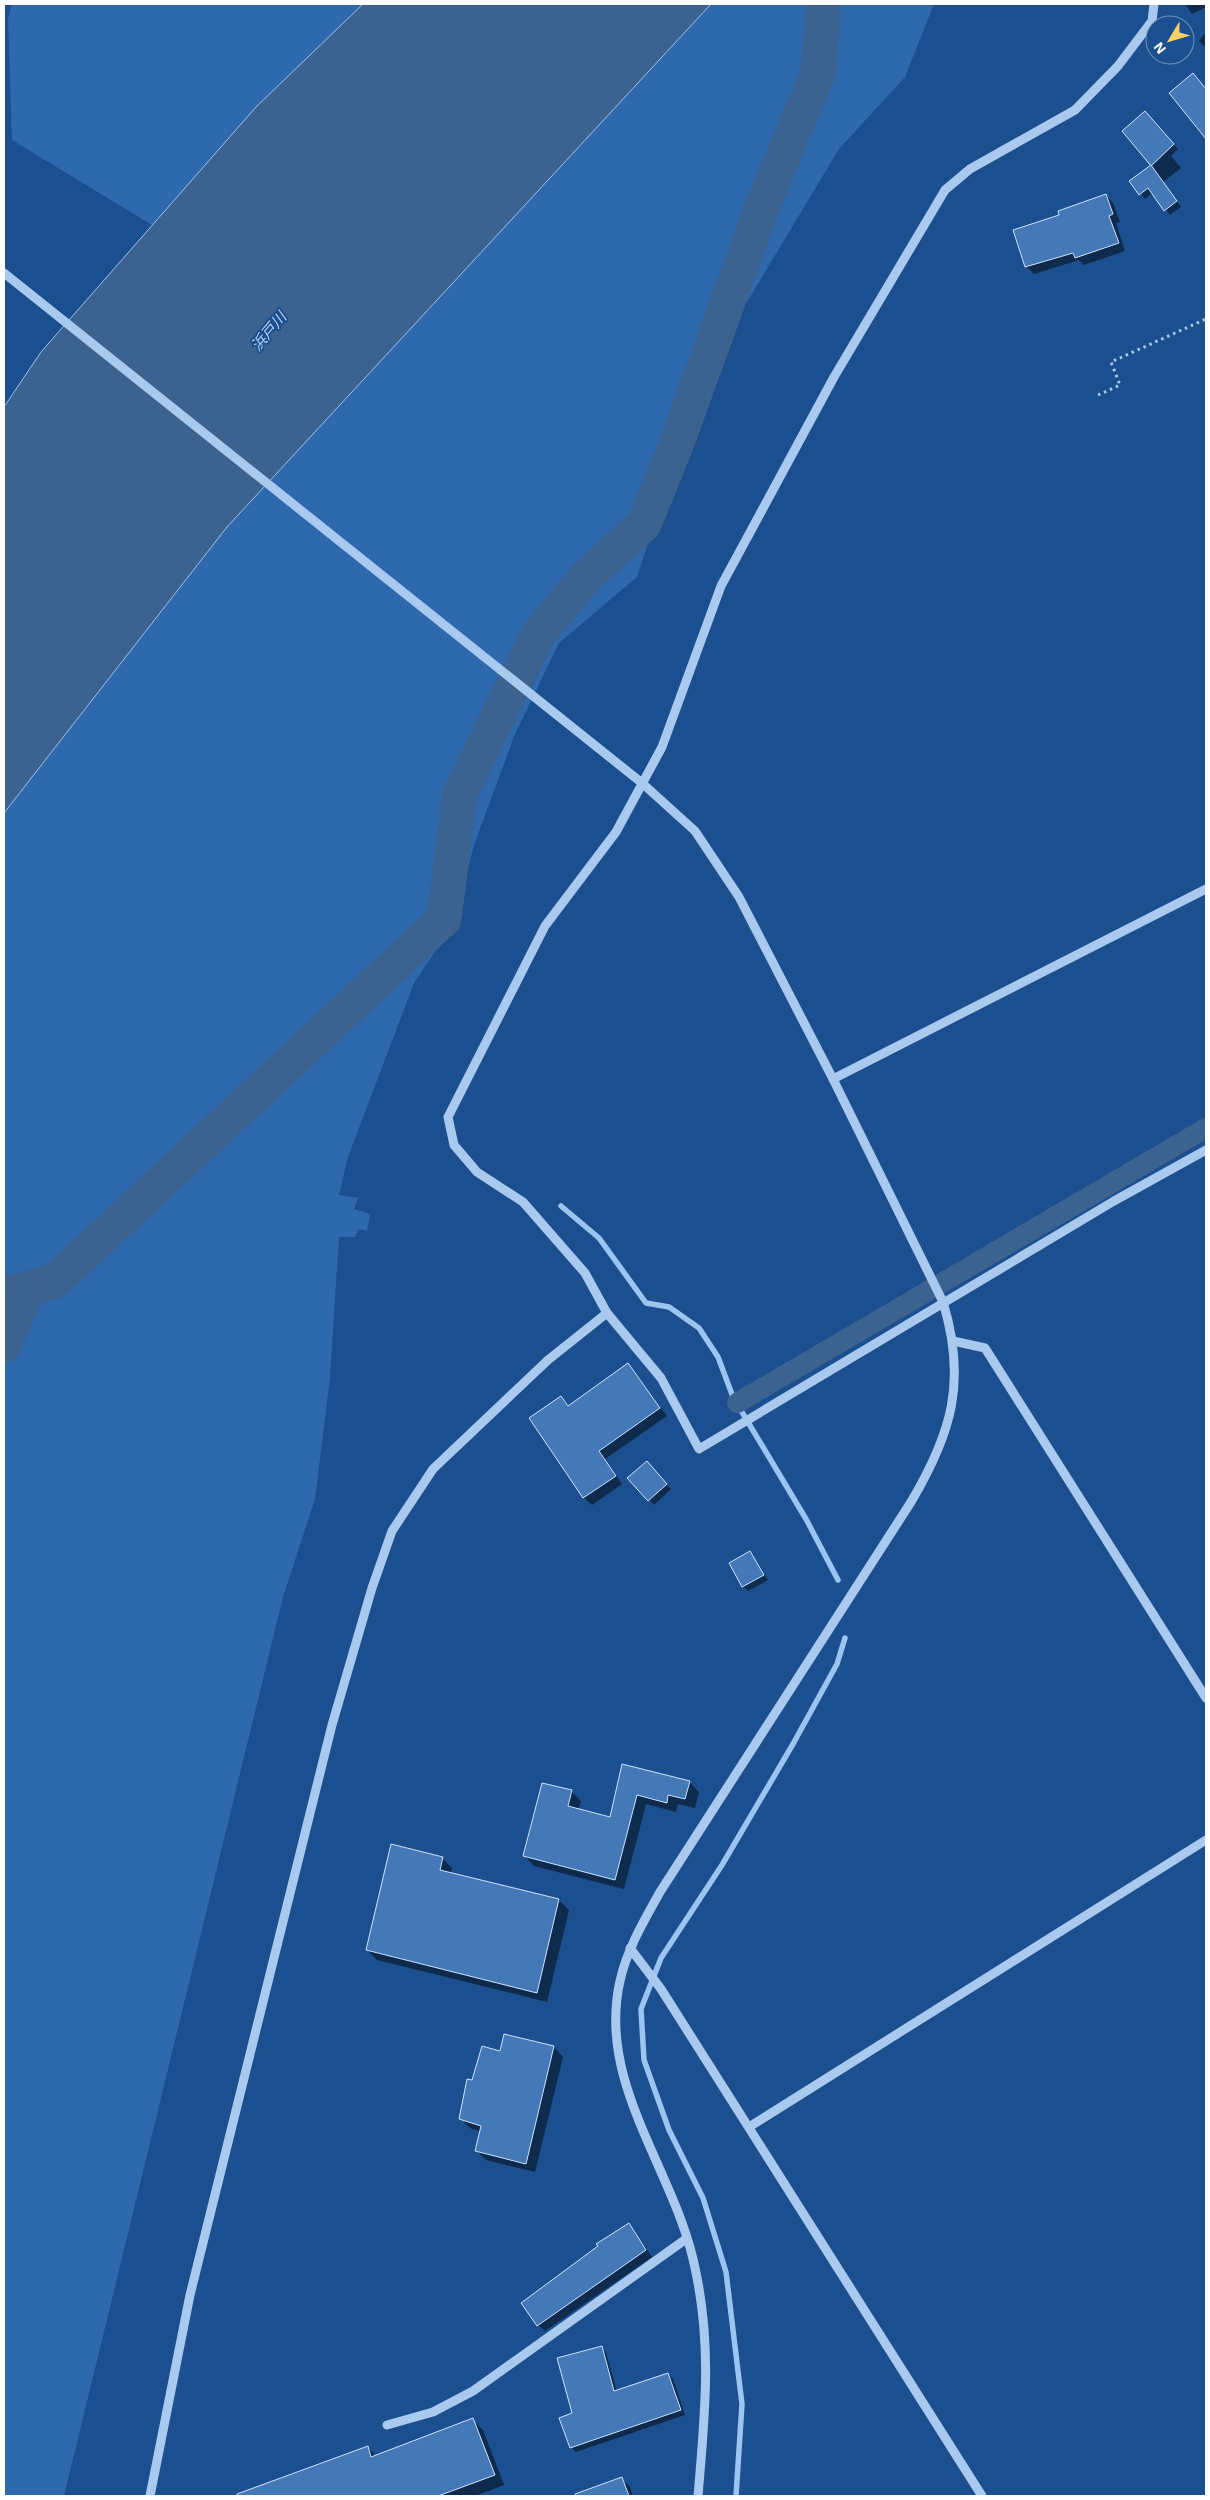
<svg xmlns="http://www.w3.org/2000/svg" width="1210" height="2500" viewBox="0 0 1210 2500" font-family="'Exo 2','Noto Sans JP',sans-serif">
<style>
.green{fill:#2e69ad}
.water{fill:#3c6290;stroke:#9cc4f0}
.shadow{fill:#0007}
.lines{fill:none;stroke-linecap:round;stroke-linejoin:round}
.stream{stroke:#9cc4f0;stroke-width:5.5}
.canal{stroke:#3c6290;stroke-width:20}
.river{stroke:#3c6290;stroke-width:35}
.building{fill:#4478b7;stroke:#cfe3fa}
.path{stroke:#a9c9ee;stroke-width:3;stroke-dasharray:2.5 4;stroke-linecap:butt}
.minor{stroke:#a9c9ee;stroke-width:9}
.labels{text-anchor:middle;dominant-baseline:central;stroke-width:4;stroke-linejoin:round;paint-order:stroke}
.water-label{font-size:15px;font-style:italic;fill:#b5d3f5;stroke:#1b4f8f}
</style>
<rect width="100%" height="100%" fill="#1b4f8f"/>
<g class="green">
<polygon points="12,4 363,4 256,107 152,225 12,140 8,18"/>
<polygon points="711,4 934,4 905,77 839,149 732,327 712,370 658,512 637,577 559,643 515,734 474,845 454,923 414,983 348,1157 339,1195 358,1198 354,1209 370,1214 367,1231 359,1229 355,1237 339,1237 330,1378 315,1499 283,1597 64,2496 4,2496 4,813 227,527"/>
</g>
<polygon class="water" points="363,4 711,4 227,527 4,813 4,407 41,352 256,107"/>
<g class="shadow">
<polygon points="1185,4 1206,4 1206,7 1192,14"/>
<polygon points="1206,32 1206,48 1199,41"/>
<polygon points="1193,75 1206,89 1206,137 1170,93"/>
<polygon points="1174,145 1178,149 1171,156 1181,168 1163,182 1181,207 1170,215 1153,192 1145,199 1131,181 1150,168"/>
<polygon points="1106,195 1113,203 1120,222 1116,223 1125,251 1084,265 1079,260 1034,274 1027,267 1015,230 1061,216"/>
<polygon points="628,1365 667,1416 605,1459 622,1484 592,1505 584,1498 531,1419 561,1398 569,1406"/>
<polygon points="651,1467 671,1489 654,1505 629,1478"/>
<polygon points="750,1553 768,1580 748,1591 743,1586"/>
<polygon points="623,1765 689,1782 699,1792 695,1808 678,1804 676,1812 646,1804 624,1889 534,1866 525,1856 571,1791 581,1801 578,1810 611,1818"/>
<polygon points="442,1858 452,1868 451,1874 559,1900 569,1910 547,2002 377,1960 367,1950"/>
<polygon points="505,2035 554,2047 563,2057 535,2172 486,2160 477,2151 481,2132 470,2128 461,2119 473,2081 500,2052"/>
<polygon points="629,2224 652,2257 545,2331 538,2325"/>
<polygon points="602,2348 606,2353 617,2392 668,2374 673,2379 685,2415 576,2452 571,2447 573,2414"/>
<polygon points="472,2420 483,2430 504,2485 475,2496 235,2496 368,2448 376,2456"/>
<polygon points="622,2479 630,2487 633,2496 572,2496"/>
</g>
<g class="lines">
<g class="stream">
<polyline points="561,1206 599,1238 646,1303 669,1307 699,1328 718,1357 733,1397 806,1519 838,1580"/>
<polyline points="736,2496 742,2404 726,2272 703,2198 669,2130 644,2060 641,2009 661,1958 722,1865 793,1744 837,1664 845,1638"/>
</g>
<polyline class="canal" points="737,1403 1206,1128"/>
<g class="river">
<polyline points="4,1295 55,1281 444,919 460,794 538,635 584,579 644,524 675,448 763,205 818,73 824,4"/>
<polyline points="4,1345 28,1288"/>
</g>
</g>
<g class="building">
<polygon points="1193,73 1206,89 1206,139 1169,93"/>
<polygon points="1145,111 1174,144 1151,166 1122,131"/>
<polygon points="1151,165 1177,201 1164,211 1148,188 1139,195 1129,181"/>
<polygon points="1106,194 1113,214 1109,216 1119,243 1075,258 1073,253 1025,267 1013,230 1059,215 1058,211"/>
<polygon points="628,1363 660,1408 599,1451 616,1476 583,1498 529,1418 561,1396 568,1406"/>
<polygon points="647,1461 667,1484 648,1501 627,1478"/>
<polygon points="750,1551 764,1575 742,1587 729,1563"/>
<polygon points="622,1764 690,1781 685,1799 668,1795 667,1803 637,1795 615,1880 523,1856 542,1783 572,1790 568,1806 610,1817"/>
<polygon points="391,1844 443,1857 440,1870 559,1899 537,1993 366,1950"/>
<polygon points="504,2034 554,2046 526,2164 475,2151 481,2126 459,2119 467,2079 472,2080 482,2046 500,2051"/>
<polygon points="629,2223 646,2250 537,2326 521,2303 598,2246 596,2244"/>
<polygon points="602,2346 614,2391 668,2373 681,2410 570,2448 559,2418 572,2413 557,2358"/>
<polygon points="473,2418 495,2475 438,2496 237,2496 237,2494 368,2446 371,2457"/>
<polygon points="622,2477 629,2496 576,2496 575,2494"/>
</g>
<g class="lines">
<polyline class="path" points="1098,395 1120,385 1111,362 1206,319"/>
<g class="minor">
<polyline points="1154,4 1152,21 1118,66 1075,110 970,169 945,190 834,377 721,586 662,747 616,832 545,926 448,1117 454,1145 477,1172 523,1202 585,1273 607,1313 661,1378 699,1449 1114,1201 1206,1150"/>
<path d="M4 273 642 783 695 831 739 897 833 1079 943 1302C967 1381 952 1433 911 1502L660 1892C644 1921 627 1949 620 1981 597 2081 671 2166 693 2259 713 2342 705 2413 698 2496"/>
<polyline points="833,1079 1206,889"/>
<polyline points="953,1341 985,1348 1206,1698"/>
<polyline points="630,1948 661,1989 982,2496"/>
<polyline points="749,2127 1206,1840"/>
<polyline points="387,2425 433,2412 473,2391 686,2239"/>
<polyline points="150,2496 190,2295 332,1725 372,1588 392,1531 433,1469 548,1360 607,1313"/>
</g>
</g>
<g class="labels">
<g class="water-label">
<text transform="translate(268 331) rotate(-50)">浜戸川</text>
</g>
</g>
<rect width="1210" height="2500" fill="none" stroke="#ffffff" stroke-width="10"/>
<g transform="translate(1170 40) rotate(232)"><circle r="24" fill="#1b4f8f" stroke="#7695bc"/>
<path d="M0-4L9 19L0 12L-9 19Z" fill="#ffd166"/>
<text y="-8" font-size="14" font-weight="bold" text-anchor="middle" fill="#ffffff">N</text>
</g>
</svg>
